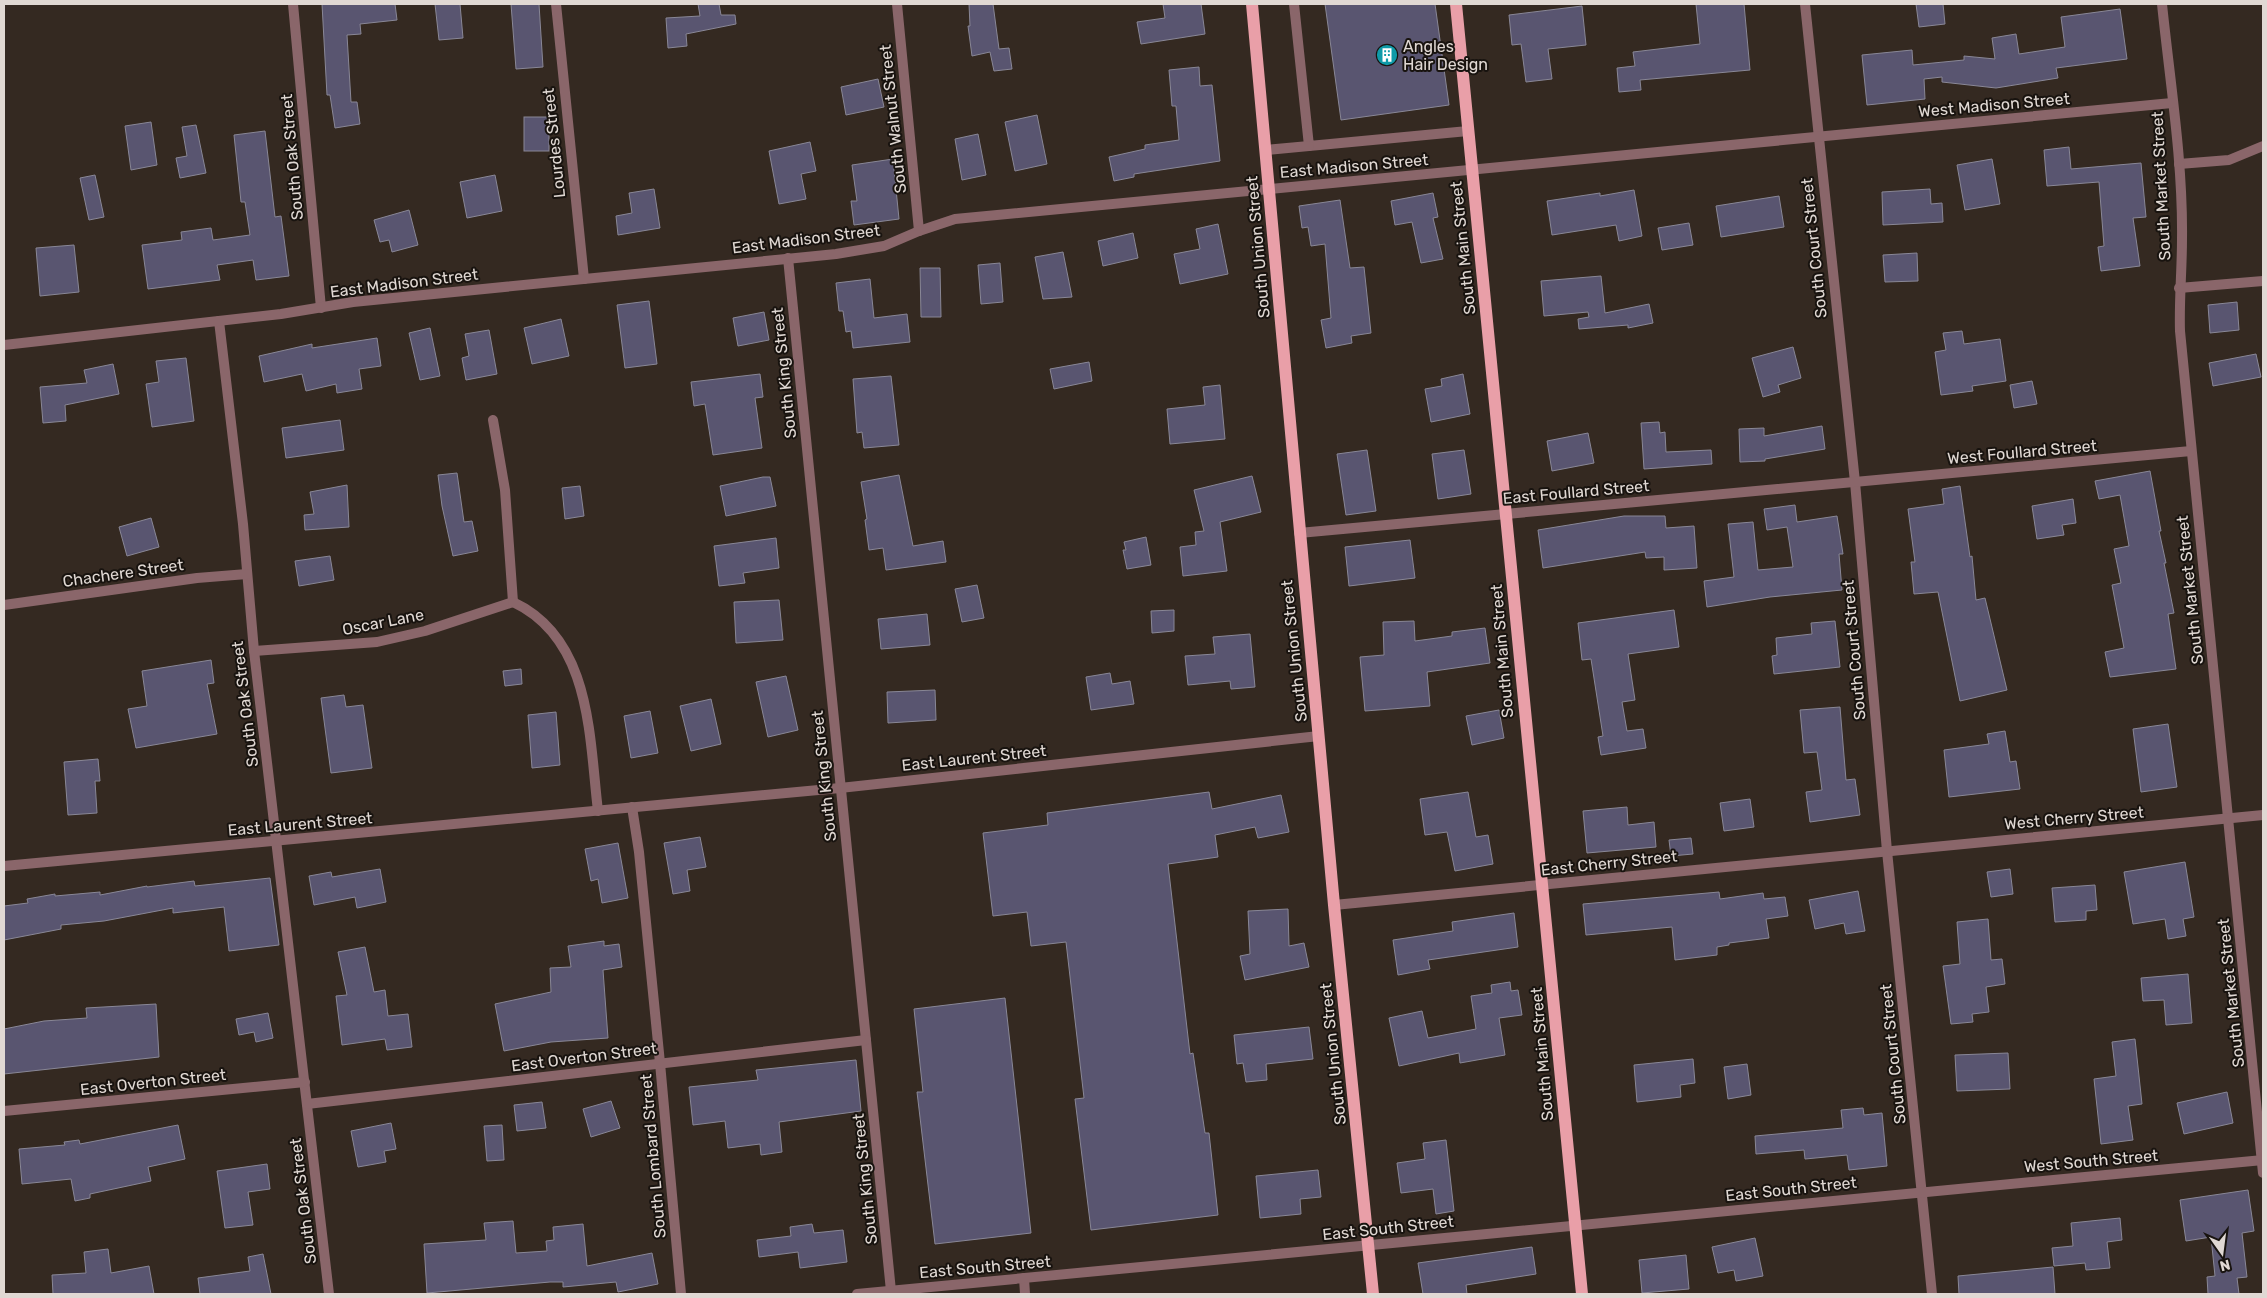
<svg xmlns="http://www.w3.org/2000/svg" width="2267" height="1298" viewBox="0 0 2267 1298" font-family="Rubik,sans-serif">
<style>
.building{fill:#595570;stroke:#898796}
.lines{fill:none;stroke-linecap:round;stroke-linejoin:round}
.lane{stroke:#8a666a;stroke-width:10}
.street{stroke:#8a666a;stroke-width:10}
.primary{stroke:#e99fa8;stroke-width:12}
.labels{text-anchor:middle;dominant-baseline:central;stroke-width:4;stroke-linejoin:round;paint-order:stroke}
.poi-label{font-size:16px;fill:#e0d8d3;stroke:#18130f;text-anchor:start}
.street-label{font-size:16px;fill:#e0d8d3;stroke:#18130f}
</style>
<rect width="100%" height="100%" fill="#342921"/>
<g class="building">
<polygon points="322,4 395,4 397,20 360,24 361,34 347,35 351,102 357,102 360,124 335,128 330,95 327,95"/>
<polygon points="435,4 460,4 463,38 439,40"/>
<polygon points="511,4 539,4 543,67 516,69"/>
<polygon points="698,4 719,4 721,15 735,15 736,24 686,34 687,46 668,48 666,18 700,16"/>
<polygon points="969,4 993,4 999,49 1009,48 1012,69 994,71 990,52 972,56 968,26 970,26"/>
<polygon points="1163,4 1201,4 1205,34 1141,44 1137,22 1165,18"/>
<polygon points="1325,4 1435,4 1449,105 1341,120"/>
<polygon points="1696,4 1744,4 1750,70 1640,80 1641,90 1619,92 1617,68 1635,66 1633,52 1700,44"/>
<polygon points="1916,4 1943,4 1945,24 1919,27"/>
<polygon points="1582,6 1586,45 1548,49 1552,79 1526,82 1521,44 1512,45 1509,15"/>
<polygon points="2120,9 2127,59 2056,68 2058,78 1996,88 1942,82 1942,77 1924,79 1925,99 1867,105 1862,55 1912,50 1913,65 1964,60 1964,56 1995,59 1992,38 2016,34 2019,54 2065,47 2061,17"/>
<polygon points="1199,67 1200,86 1212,85 1220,161 1134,174 1134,177 1114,181 1109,157 1145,149 1145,145 1179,140 1176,106 1172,106 1169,70"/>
<polygon points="878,79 884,107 846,115 841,87"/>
<polygon points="1037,115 1047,164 1015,171 1005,122"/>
<rect x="524" y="117" width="25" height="34"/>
<polygon points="151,122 157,165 131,170 125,126"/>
<polygon points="196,125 206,173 180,178 176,158 187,156 182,127"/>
<polygon points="265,131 275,217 281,216 289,276 256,280 253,260 217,265 220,280 148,289 142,245 182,240 181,232 211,228 213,240 250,235 245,202 241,202 234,135"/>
<polygon points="978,134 986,175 962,180 955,139"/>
<polygon points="810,142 816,171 801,174 806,199 779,204 769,151"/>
<polygon points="2069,147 2071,169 2141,163 2146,217 2133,218 2140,266 2101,271 2098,247 2104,246 2099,182 2047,186 2044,150"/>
<polygon points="893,159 899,219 854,225 851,201 857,201 852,165"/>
<polygon points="1992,159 2000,204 1965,210 1957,165"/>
<polygon points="95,175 104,217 89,220 80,178"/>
<polygon points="495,175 502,211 467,218 460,182"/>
<polygon points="654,189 660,228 618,235 616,216 632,213 629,193"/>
<polygon points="1930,189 1931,204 1942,203 1943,222 1883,225 1882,192"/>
<polygon points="1634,190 1642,236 1619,241 1616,225 1552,235 1547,201 1600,193 1600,196"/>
<polygon points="1433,193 1438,217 1433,218 1443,259 1421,263 1412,222 1395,225 1391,201"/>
<polygon points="1779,196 1784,227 1721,237 1716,206"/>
<polygon points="1340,200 1350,268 1364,267 1371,333 1351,336 1352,343 1326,348 1321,320 1331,318 1325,244 1311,246 1308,227 1302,228 1299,206"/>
<polygon points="409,210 418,245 392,252 389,240 380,242 374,220"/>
<polygon points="1689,223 1693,245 1662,250 1658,228"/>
<polygon points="1218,224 1228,274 1180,284 1174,254 1200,249 1196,229"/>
<polygon points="1133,233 1138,258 1103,266 1098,241"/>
<polygon points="74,245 79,292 40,296 36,248"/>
<polygon points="1063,252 1072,297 1043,299 1035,257"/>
<polygon points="1917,253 1918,281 1885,282 1883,255"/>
<polygon points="1000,263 1003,302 981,304 978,265"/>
<polygon points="920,268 940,268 941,317 921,317"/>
<polygon points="1601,276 1605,313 1649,304 1653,323 1628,328 1628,325 1579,329 1578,319 1589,317 1588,312 1544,316 1541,281"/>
<polygon points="870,279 874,318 907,314 910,342 853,348 851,331 846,332 843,311 839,311 836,283"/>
<polygon points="649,301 657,364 625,368 617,305"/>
<polygon points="2237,302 2239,330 2210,333 2208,305"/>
<polygon points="764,312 769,340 738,346 733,318"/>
<polygon points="561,319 569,356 532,364 524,328"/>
<polygon points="430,328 440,376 420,380 409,333"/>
<polygon points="489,330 497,374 466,380 462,358 469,356 465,334"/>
<polygon points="1962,331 1964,344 2000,339 2006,381 1972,386 1973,391 1941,395 1935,352 1946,350 1943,333"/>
<polygon points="377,338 381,366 359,369 362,389 337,393 336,384 306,391 302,374 264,382 259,356 312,344 312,348"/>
<polygon points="1793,347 1801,378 1778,385 1780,392 1763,397 1752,358"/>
<polygon points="2256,354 2261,377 2213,386 2209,363"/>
<polygon points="186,358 194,421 152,427 146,384 159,382 156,361"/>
<polygon points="1089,362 1092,381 1054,389 1050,369"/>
<polygon points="113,364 119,394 65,405 66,421 43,423 40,387 87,383 84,370"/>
<polygon points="760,374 763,397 755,398 762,448 713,455 705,404 694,406 691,382"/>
<polygon points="1463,374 1470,414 1431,422 1425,389 1442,386 1441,379"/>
<polygon points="891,376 899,445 864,448 862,432 857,433 853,379"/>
<polygon points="2032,381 2037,404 2014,408 2010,385"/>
<polygon points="1220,385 1225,439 1170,444 1167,409 1205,405 1203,387"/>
<polygon points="340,420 344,450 286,458 282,428"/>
<polygon points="1659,422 1660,433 1665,432 1666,452 1711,450 1712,464 1644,469 1641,423"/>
<polygon points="1822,426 1825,449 1765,459 1765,461 1740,462 1739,429 1764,428 1764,436"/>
<polygon points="1588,433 1594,463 1552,471 1547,441"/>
<polygon points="1367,450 1376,511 1346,515 1337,454"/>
<polygon points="1464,450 1471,494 1438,499 1432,454"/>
<polygon points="2150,471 2161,531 2159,531 2166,563 2164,563 2174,613 2168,614 2176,669 2110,677 2105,652 2124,648 2112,585 2121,583 2114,549 2129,546 2120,495 2099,499 2095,481"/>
<polygon points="457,473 464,522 472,521 478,551 453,556 442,506 438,475"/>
<polygon points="899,475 913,546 943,541 946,562 886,570 883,548 869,550 865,520 867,519 861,482"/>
<polygon points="1252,476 1261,512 1220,522 1227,571 1183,576 1180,547 1196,545 1195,532 1204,531 1194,490"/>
<polygon points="763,477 770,477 776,506 726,516 720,486"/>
<polygon points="347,485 349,527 305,530 304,515 314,514 310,492"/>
<polygon points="580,486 584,516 565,519 562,488"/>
<polygon points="1960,486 1970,557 1972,556 1976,600 1985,598 2007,690 1960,701 1938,592 1914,594 1911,562 1915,562 1908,509 1944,504 1942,489"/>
<polygon points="2073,499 2076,523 2062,525 2064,535 2037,539 2032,506"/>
<polygon points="1795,505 1797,522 1837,516 1843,554 1839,554 1842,590 1770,597 1707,607 1704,581 1734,577 1728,524 1753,522 1758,570 1793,567 1787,527 1767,530 1764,509"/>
<polygon points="1624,516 1665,516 1666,528 1694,526 1697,568 1664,570 1664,557 1646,558 1645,552 1543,568 1538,530"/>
<polygon points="151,518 159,547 127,556 119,527"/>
<polygon points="1146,537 1151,565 1127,569 1123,550 1126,550 1124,542"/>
<polygon points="776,538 779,568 743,573 745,583 719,586 714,546"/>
<polygon points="1410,540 1415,578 1349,586 1345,547"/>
<polygon points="330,556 334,580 299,586 295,561"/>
<polygon points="977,585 984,618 962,622 955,589"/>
<polygon points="779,600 783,640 736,643 734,602"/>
<polygon points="1174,610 1174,631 1152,633 1151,611"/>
<polygon points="1674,610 1679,647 1628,654 1635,700 1622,702 1627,731 1643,729 1646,748 1601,755 1598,737 1603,736 1591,659 1582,660 1578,623"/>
<polygon points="927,614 930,645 881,649 878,619"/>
<polygon points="1414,621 1415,641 1452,636 1452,632 1485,628 1490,663 1427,672 1430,706 1365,711 1360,657 1384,655 1383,622"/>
<polygon points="1835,621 1840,667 1774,674 1772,656 1777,655 1776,638 1812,634 1811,623"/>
<polygon points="1250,634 1255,687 1231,689 1230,681 1188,685 1185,656 1215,654 1213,637"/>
<polygon points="211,660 214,683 207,684 217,734 136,748 128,709 147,706 142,671"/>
<polygon points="521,669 522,684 505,686 503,671"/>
<polygon points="1110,673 1112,684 1130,681 1134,704 1091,710 1086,677"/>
<polygon points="786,676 798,730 768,737 756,682"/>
<polygon points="935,690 936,720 888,723 887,692"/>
<polygon points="344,695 346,707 363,705 372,768 331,773 321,698"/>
<polygon points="711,699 721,744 691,751 680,706"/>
<polygon points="1840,707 1846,780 1855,779 1860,815 1810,822 1806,792 1822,790 1817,752 1804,753 1800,710"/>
<polygon points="1499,710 1504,738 1472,745 1466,716"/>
<polygon points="650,711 658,753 631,758 624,716"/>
<polygon points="556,712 560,765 532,768 528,715"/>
<polygon points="2168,724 2177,787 2141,792 2133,729"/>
<polygon points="2005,731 2010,762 2016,761 2020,789 1949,797 1944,750 1989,744 1987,734"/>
<polygon points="98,759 100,781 95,781 97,813 68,815 64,762"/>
<polygon points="1209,792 1212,809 1281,795 1289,832 1258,838 1255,827 1215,835 1218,857 1168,864 1190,1054 1193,1053 1205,1133 1209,1133 1218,1215 1091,1230 1075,1099 1084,1098 1066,942 1031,946 1027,912 993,916 983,833 1048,825 1047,813"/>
<polygon points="1468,792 1476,837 1488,835 1493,864 1455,871 1447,832 1425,835 1420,799"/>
<polygon points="1750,799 1754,827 1724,831 1720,803"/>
<polygon points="1627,807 1628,825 1654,822 1656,847 1587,853 1583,811"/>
<polygon points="700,837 706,867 687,870 690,891 673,894 664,843"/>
<polygon points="1691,838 1693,854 1671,856 1669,840"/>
<polygon points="618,843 628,898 602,903 598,879 591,881 585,849"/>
<polygon points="2185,862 2194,917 2183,919 2186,936 2168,939 2165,919 2133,924 2124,872"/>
<polygon points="380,869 386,902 357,908 355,897 314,905 309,876 331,872 332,877"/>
<polygon points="2010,869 2013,894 1991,897 1987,872"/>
<polygon points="270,878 279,945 229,951 224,907 173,913 173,908 104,921 61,925 61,929 4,940 4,906 28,903 27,899 55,894 55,896 100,892 100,895 147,886 147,887 194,881 195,886"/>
<polygon points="2095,885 2097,910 2086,911 2086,920 2055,922 2052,888"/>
<polygon points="1858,891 1865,931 1846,934 1844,923 1815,929 1809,900"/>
<polygon points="1719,892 1720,899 1763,893 1764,899 1785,897 1788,916 1766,919 1769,938 1729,943 1729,945 1717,947 1717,955 1675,960 1672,927 1586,935 1583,904"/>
<polygon points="1288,909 1289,946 1304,943 1309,967 1245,980 1240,956 1250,954 1248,911"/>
<polygon points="1514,913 1518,947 1428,960 1430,969 1398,975 1393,940 1453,931 1452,922"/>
<polygon points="1988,919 1991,960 2002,959 2005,984 1986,987 1989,1012 1972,1014 1973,1022 1951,1024 1943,966 1960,964 1957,922"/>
<polygon points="604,941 604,946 619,944 622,967 603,970 608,1038 551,1042 504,1051 495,1004 551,992 550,968 571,967 568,946"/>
<polygon points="365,947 374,992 385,990 388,1016 408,1014 412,1047 387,1050 385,1039 342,1045 336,996 347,995 338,952"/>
<polygon points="2188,974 2192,1023 2166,1025 2164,1000 2143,1001 2141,978"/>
<polygon points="1510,982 1511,991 1518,990 1522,1015 1499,1018 1505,1055 1460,1063 1459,1053 1399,1066 1389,1018 1422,1011 1428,1038 1476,1029 1471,996 1492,993 1491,985"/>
<polygon points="1005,998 1031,1233 935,1244 917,1092 923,1092 914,1009"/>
<polygon points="156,1004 159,1057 4,1074 4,1029 44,1021 87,1018 86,1008"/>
<polygon points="268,1013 273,1038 256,1042 254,1032 239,1035 236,1019"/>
<polygon points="1309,1027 1313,1059 1266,1064 1267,1080 1246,1082 1243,1063 1237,1064 1234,1035"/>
<polygon points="2135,1039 2142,1104 2128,1106 2133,1140 2101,1144 2094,1079 2116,1076 2112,1042"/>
<polygon points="2008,1053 2010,1089 1957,1091 1955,1055"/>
<polygon points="1693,1059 1695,1083 1680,1085 1681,1097 1637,1102 1634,1065"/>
<polygon points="856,1060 861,1111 779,1122 782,1152 761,1155 760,1144 728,1148 725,1121 693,1125 689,1087 758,1080 756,1070"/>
<polygon points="1747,1064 1751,1095 1728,1099 1724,1067"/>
<polygon points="2227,1092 2233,1123 2184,1134 2177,1103"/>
<polygon points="611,1101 620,1128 591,1137 583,1109"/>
<polygon points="542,1102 546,1128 517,1131 514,1105"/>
<polygon points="1863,1108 1864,1115 1882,1113 1887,1166 1849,1170 1847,1155 1805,1159 1804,1150 1756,1154 1755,1136 1843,1128 1841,1110"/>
<polygon points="391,1123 396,1149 384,1151 386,1162 358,1167 351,1131"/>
<polygon points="178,1125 185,1159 148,1167 151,1181 90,1194 90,1198 75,1201 71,1179 22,1184 19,1149 65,1145 64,1142 79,1140 80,1144"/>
<polygon points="502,1125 504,1160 487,1161 484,1126"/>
<polygon points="1446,1140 1454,1211 1436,1214 1433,1189 1401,1193 1397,1163 1425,1159 1423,1143"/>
<polygon points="267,1164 270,1189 248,1192 253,1225 225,1228 217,1171"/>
<polygon points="1318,1170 1321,1197 1300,1199 1301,1214 1260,1218 1256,1176"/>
<polygon points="2248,1190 2254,1231 2242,1233 2247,1277 2237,1278 2239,1294 2208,1294 2207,1277 2215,1276 2211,1237 2186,1241 2180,1200"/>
<polygon points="2120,1218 2122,1240 2107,1242 2110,1268 2086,1270 2085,1263 2054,1266 2052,1248 2073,1246 2071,1223"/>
<polygon points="513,1221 516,1253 547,1251 546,1241 554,1240 553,1227 583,1224 587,1266 652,1253 658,1284 618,1292 616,1282 563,1287 563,1282 550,1282 427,1293 424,1244 486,1240 484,1223"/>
<polygon points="812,1224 814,1233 843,1230 847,1262 800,1268 798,1252 759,1257 757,1240 791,1236 790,1227"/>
<polygon points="1755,1238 1763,1276 1736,1281 1734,1270 1718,1273 1712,1247"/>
<polygon points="1532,1247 1536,1274 1466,1285 1467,1294 1423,1294 1418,1263"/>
<polygon points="108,1249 111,1273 149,1266 154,1294 53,1294 52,1275 86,1273 84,1252"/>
<polygon points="263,1254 271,1294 200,1294 198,1278 250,1271 248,1257"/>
<polygon points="1686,1255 1689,1289 1642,1293 1639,1260"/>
<polygon points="2053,1267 2055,1294 1959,1294 1958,1276"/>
</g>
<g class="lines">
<g class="lane">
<polyline points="1294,4 1309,146 1468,131"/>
<polyline points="1266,150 1309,146"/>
<polyline points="2179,164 2229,160 2263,146"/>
<polyline points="254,651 377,642 425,631 513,602 505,490 493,420"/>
</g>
<g class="street">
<polyline points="293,4 321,308"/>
<polyline points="556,4 584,279"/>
<polyline points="897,4 919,231"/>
<polyline points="1805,4 1855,482 1887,851 1932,1294"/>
<path d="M2162 4C2170 82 2183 161 2182 239 2182 270 2179 300 2180 331L2263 1173"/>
<polyline points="788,258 891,1291"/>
<polyline points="2179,288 2263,281"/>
<polyline points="219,321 243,524 254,651 329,1294"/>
<polyline points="4,345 281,314 353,302 836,254 884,246 919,231 955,219 2172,103"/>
<polyline points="1299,533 2191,451"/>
<path d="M513 602C592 639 589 737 598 811"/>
<polyline points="4,605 197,578 247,574"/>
<polyline points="632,807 639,852 660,1063 681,1294"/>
<polyline points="4,866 840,788 1319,736"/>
<polyline points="1334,905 2263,815"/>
<polyline points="307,1104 866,1040"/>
<polyline points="4,1111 305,1082"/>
<polyline points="1024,1278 1025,1294"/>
<polyline points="857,1294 2263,1160"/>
</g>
<g class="primary">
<polyline points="1252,4 1334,905 1373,1294"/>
<polyline points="1456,4 1582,1294"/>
</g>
</g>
<defs>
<g id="building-disc" transform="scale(1.125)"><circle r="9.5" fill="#0f9aa8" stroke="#18130f"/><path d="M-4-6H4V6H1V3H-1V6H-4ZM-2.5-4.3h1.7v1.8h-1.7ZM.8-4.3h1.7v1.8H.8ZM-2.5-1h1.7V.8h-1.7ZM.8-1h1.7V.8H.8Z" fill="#fff"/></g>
</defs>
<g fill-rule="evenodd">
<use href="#building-disc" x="1387" y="55"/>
</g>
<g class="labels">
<g class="poi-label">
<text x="1403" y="46">Angles<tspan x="1403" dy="18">Hair Design</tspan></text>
</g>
<g class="street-label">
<text transform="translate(1994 105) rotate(-5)">West Madison Street</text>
<text transform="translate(893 119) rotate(-96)">South Walnut Street</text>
<text transform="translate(554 143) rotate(-96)">Lourdes Street</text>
<text transform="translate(292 157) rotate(-95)">South Oak Street</text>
<text transform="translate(1354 166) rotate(-5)">East Madison Street</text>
<text transform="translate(2161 186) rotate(-93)">South Market Street</text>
<text transform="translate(806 239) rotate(-7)">East Madison Street</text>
<text transform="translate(1258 247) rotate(-95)">South Union Street</text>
<text transform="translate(1463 248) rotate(-96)">South Main Street</text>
<text transform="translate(1814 248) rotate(-96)">South Court Street</text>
<text transform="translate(404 283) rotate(-7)">East Madison Street</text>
<text transform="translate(784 373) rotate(-96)">South King Street</text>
<text transform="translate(2022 452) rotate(-5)">West Foullard Street</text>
<text transform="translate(1576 492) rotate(-5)">East Foullard Street</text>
<text transform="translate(123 573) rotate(-8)">Chachere Street</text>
<text transform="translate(2190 590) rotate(-96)">South Market Street</text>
<text transform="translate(383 622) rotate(-11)">Oscar Lane</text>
<text transform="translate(1854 650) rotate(-95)">South Court Street</text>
<text transform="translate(1294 651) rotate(-96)">South Union Street</text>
<text transform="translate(1502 651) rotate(-95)">South Main Street</text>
<text transform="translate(245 704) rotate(-97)">South Oak Street</text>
<text transform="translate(974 758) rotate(-6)">East Laurent Street</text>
<text transform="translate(824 776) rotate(-96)">South King Street</text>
<text transform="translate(2074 818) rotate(-5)">West Cherry Street</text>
<text transform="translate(300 824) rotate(-5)">East Laurent Street</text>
<text transform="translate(1609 863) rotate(-6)">East Cherry Street</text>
<text transform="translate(2231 993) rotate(-96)">South Market Street</text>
<text transform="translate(1333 1054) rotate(-96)">South Union Street</text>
<text transform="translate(1542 1054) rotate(-95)">South Main Street</text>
<text transform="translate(1893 1054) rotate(-96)">South Court Street</text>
<text transform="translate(584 1057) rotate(-7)">East Overton Street</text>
<text transform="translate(153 1082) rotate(-6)">East Overton Street</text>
<text transform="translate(653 1156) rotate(-95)">South Lombard Street</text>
<text transform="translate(2091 1161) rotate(-5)">West South Street</text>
<text transform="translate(865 1179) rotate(-96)">South King Street</text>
<text transform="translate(1791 1189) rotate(-6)">East South Street</text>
<text transform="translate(303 1201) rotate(-97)">South Oak Street</text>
<text transform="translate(1388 1228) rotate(-6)">East South Street</text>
<text transform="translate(985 1267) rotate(-5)">East South Street</text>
</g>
</g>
<rect width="2267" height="1298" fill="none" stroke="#e0d8d3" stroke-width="10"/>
<g transform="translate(2222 1253) rotate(166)" stroke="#18130f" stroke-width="4" paint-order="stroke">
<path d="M0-4L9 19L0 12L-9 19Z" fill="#e0d8d3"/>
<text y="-8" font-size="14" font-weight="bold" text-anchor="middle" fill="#e0d8d3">N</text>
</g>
</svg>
